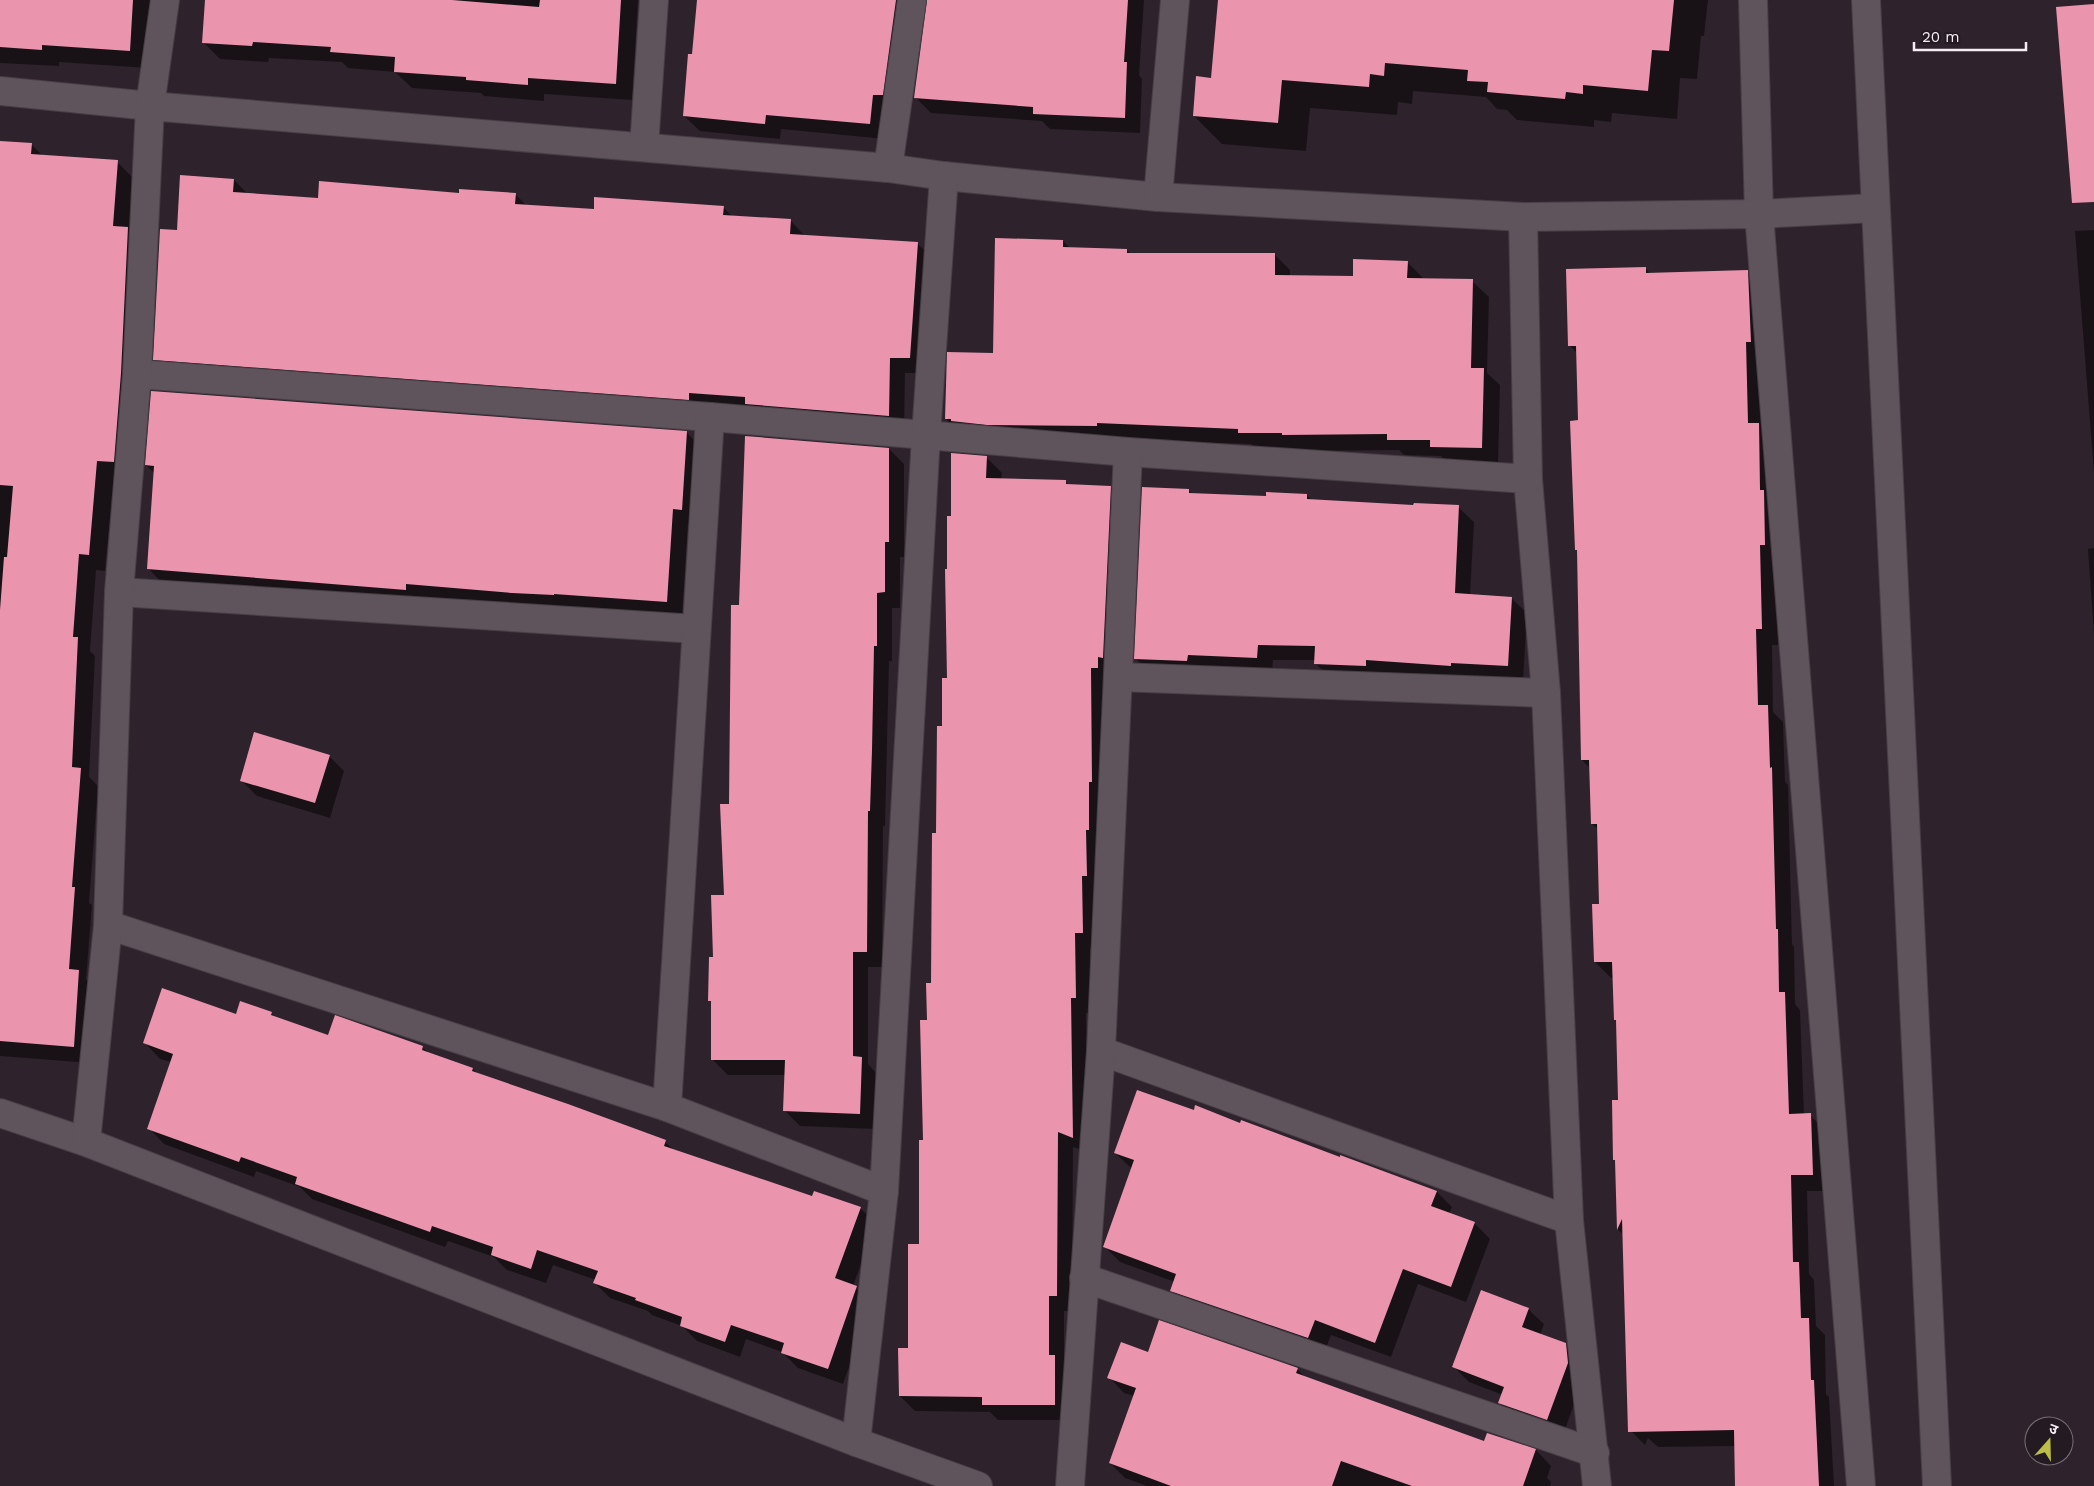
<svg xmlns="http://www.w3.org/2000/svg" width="2094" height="1486" viewBox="0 0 2094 1486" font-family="'Work Sans','Noto Sans Devanagari',sans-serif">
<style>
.shadow{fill:#0007}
.building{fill:#eb94ae}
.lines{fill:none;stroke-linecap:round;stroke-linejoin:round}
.minor-casing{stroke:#473e45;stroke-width:30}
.minor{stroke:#5f535c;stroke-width:28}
</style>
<rect width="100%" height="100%" fill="#2e232c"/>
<g class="shadow">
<polygon points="0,0 151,0 147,68 59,62 59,66 0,63"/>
<polygon points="206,0 638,0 632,100 544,94 544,101 484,96 481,93 412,88 395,72 348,68 342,62 269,58 268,62 220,59 204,43"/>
<polygon points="698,0 927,0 921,1 885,139 781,129 780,139 700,131 684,116 693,56"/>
<polygon points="929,0 1144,0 1139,75 1142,79 1140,133 1050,129 1042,121 931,113 915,97"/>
<polygon points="1219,0 1708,0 1704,36 1701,36 1697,79 1680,78 1677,119 1612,113 1611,122 1594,120 1594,127 1517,120 1507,110 1497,109 1486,97 1413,91 1412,104 1398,102 1397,115 1310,108 1306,151 1222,144 1194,116 1212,79"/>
<polygon points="0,142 31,144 43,156 117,162 134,179 131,479 114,477 105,571 96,570 90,651 95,656 89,777 98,786 89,903 92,905 86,979 96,988 90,1063 0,1056"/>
<polygon points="234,180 248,194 319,199 515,194 527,206 595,210 723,207 733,217 790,220 805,236 917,243 933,259 925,373 905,373 904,431 170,375 155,359 178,232"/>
<polygon points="2094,230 2094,473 2075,231"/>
<polygon points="1063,241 1070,248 1127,250 1131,254 1274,254 1290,270 1290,276 1354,278 1407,262 1423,278 1472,281 1489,297 1487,373 1500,385 1498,464 1447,462 1441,456 1404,455 1399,450 1299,451 1297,449 1256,449 1251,444 962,435 946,419 949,353 995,354"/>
<polygon points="1646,269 1651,274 1747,272 1764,288 1778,645 1772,645 1773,712 1783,722 1785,782 1788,785 1792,944 1794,947 1795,1004 1800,1010 1804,1115 1810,1115 1826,1131 1828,1191 1807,1191 1809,1274 1814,1280 1816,1326 1825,1335 1826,1394 1829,1397 1834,1486 1737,1486 1735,1446 1658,1447 1648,1438 1645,1445 1629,1429 1624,1235 1618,1230 1616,1161 1614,1160 1620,1101 1617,1022 1615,1019 1614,978 1611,978 1595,962 1600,906 1599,830 1592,824 1591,769 1582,760 1578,354 1569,345"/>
<polygon points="686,432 702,448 697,525 688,524 682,616 163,584 148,568 154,473 146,465"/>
<polygon points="889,449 904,464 904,557 900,557 900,608 892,608 892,661 889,661 885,826 883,826 882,967 868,967 868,1064 877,1074 875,1129 800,1126 785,1111 786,1075 728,1075 712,1059 712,1003 709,1000 714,959 725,896 741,606"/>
<polygon points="986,457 1002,473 1001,479 1065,481 1069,485 1110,487 1126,502 1097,948 1090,948 1091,1013 1086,1013 1088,1152 1073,1147 1072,1311 1064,1311 1064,1367 1070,1372 1070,1420 998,1420 990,1412 915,1411 900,1396 909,1350 920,1245 937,834 948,679 949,570 952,517"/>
<polygon points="1189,490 1192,494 1267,497 1307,495 1312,500 1415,507 1458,507 1474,522 1470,595 1511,598 1527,613 1523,681 1331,679 1315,663 1315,660 1273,660 1272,673 1151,674 1136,659"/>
<polygon points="2094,548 2094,635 2088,549"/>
<polygon points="329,756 344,771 330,818 257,796 241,780"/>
<polygon points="241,1003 272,1014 277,1019 329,1037 422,1047 429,1053 473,1069 478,1074 665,1142 674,1150 813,1197 860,1208 876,1223 853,1286 872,1302 843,1384 798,1368 782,1352 746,1339 740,1357 697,1341 682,1326 652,1315 648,1311 610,1298 595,1283 596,1280 553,1265 546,1283 507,1270 494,1257 448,1241 445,1247 312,1199 300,1187 256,1171 254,1177 164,1144 149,1128 171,1062 160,1059 145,1043 236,1016"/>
<polygon points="1194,1112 1241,1124 1437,1192 1452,1207 1449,1214 1474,1223 1490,1239 1466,1302 1418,1284 1391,1357 1331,1335 1324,1353 1187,1306 1172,1291 1175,1282 1120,1262 1104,1246 1132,1169 1115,1153"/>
<polygon points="1528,1309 1544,1324 1540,1335 1566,1344 1581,1360 1583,1379 1563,1435 1515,1419 1500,1403 1503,1395 1469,1382 1454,1367"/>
<polygon points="1149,1353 1297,1369 1306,1378 1485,1443 1488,1434 1536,1450 1551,1466 1547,1478 1551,1482 1550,1486 1147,1486 1125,1478 1110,1463 1134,1396 1124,1393 1109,1377"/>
</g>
<g class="building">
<polygon points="0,0 133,0 130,51 42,45 42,50 0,47"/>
<polygon points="205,0 452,0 539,7 540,0 621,0 616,84 528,78 528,85 466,80 466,77 394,72 395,57 330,52 331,47 253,42 252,46 202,43"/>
<polygon points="697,0 896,0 883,95 873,95 870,124 766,115 765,124 683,116 688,54 692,54"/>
<polygon points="927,0 1128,0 1124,62 1127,62 1125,118 1033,114 1033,107 914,98"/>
<polygon points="1218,0 1674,0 1669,51 1652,50 1648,91 1583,85 1583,94 1566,92 1565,99 1487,92 1488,82 1467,81 1468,70 1385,63 1384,76 1370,74 1369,87 1282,80 1278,123 1193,116 1196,76 1211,78"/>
<polygon points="2094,4 2094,202 2072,203 2056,7"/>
<polygon points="0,141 32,143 31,154 118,160 113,226 128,227 121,373 114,462 97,461 89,555 79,554 73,637 78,637 72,767 81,768 72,887 75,887 69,969 79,970 74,1047 0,1041 0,610 4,557 7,557 13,486 0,485"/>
<polygon points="180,175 234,179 233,192 318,198 319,181 459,193 459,189 516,193 515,204 594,209 594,197 724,206 723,215 791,219 790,234 918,242 910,358 890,358 889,416 745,404 745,397 689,393 689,400 153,360 160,229 177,230"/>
<polygon points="995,238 1063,240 1063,247 1127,249 1127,253 1275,253 1275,275 1353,276 1353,259 1408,261 1407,278 1473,279 1471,368 1484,368 1482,448 1430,447 1430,440 1387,440 1387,434 1282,435 1282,433 1238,433 1238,429 1097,423 1097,426 987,425 951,421 951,419 945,419 947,352 993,353"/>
<polygon points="1646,267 1646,273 1748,270 1751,342 1746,342 1748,423 1759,423 1760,490 1764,490 1765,545 1760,545 1762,629 1756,629 1758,705 1768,705 1770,768 1772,767 1776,929 1778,929 1779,992 1785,992 1789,1114 1811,1113 1813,1175 1791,1175 1793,1262 1799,1262 1801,1318 1809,1318 1811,1380 1814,1380 1819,1486 1735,1486 1734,1430 1628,1432 1622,1219 1617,1230 1615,1160 1613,1160 1612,1100 1618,1100 1616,1020 1614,1020 1612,962 1594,962 1592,904 1599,904 1597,824 1591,824 1589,760 1581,760 1577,550 1575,550 1570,421 1578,420 1576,346 1568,346 1566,269"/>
<polygon points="151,391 687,431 682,510 673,509 667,602 554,594 554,595 512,593 406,584 406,590 147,569 154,466 145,465"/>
<polygon points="745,436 889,448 889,542 885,542 885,592 877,593 877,646 874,646 872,750 870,811 868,811 867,952 853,952 853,1056 862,1057 860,1114 783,1111 785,1060 711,1060 711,1001 708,1001 709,957 713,957 711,895 724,895 720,804 729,804 731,605 739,605"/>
<polygon points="951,453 987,456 986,478 1066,480 1066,484 1111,486 1103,658 1098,657 1098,668 1091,668 1092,782 1089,782 1089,830 1086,830 1087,876 1082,876 1083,933 1075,933 1076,998 1071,998 1073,1138 1058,1132 1057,1296 1049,1296 1049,1355 1055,1355 1055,1405 982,1405 982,1397 899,1396 898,1348 908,1348 908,1244 919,1244 919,1140 923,1140 920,1020 927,1020 926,983 931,983 932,833 936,833 937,726 942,726 942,678 947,678 945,569 947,569 947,516 951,516"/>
<polygon points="1142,487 1189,489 1189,493 1266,496 1266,492 1307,494 1307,499 1413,505 1414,503 1459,505 1455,593 1512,597 1508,666 1451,663 1451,666 1366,660 1366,666 1314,664 1315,646 1258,645 1257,658 1188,655 1187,661 1134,659"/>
<polygon points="254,732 330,755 315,803 240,781"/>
<polygon points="162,988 236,1014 240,1001 272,1012 271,1015 328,1035 335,1015 423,1046 422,1050 473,1068 472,1071 568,1104 666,1140 664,1146 812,1196 814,1191 861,1207 835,1278 857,1286 828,1369 781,1353 784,1343 731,1325 725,1342 680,1326 682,1317 635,1300 636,1298 593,1283 598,1271 537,1250 531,1269 491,1255 493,1247 432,1226 430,1232 295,1184 297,1177 241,1157 239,1162 147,1129 173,1054 143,1043"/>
<polygon points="1137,1090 1194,1110 1195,1105 1240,1123 1241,1120 1340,1157 1340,1155 1437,1191 1431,1206 1475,1222 1451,1287 1403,1269 1375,1343 1315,1320 1308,1338 1170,1291 1176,1274 1103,1247 1134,1160 1114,1153"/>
<polygon points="1481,1290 1529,1308 1522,1327 1566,1343 1568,1363 1547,1420 1498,1403 1504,1387 1452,1367"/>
<polygon points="1159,1320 1298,1368 1296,1373 1484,1441 1487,1433 1536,1449 1523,1486 1412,1486 1341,1461 1332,1486 1171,1486 1109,1463 1136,1388 1107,1378 1121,1342 1148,1352"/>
</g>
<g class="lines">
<g class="minor-casing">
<g id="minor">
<polyline points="1753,0 1759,214 1861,1486"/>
<polyline points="1866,0 1937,1486"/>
<polyline points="0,91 150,106 888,168 944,176 1158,197 1523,217 1759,214 1875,208"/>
<polyline points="644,147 654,0"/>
<polyline points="888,168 912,0"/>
<polyline points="1158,197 1175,0"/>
<polyline points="1523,217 1528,479 1546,693 1569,1220 1597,1486"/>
<polyline points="137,374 710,417 1128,452 1528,479"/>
<polyline points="119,592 696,629"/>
<polyline points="1118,677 1546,693"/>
<polyline points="108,925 667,1107 884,1191"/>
<polyline points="1101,1051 1569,1220"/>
<polyline points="667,1107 710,417"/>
<polyline points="0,1113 86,1142 856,1442 978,1486"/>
<polyline points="86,1142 108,925 119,592 137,374 150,106 165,0"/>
<polyline points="1084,1278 1595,1453"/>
<polyline points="856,1442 884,1191 926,435 944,176"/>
<polyline points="1070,1486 1101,1051 1128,452"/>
</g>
</g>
<use href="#minor" class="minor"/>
</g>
<g transform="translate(2049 1441) rotate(20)"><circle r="24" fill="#241a22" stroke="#786f76"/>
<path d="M0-4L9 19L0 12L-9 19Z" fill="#bcbf44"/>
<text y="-8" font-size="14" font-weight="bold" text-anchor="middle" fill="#f6eef4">उ</text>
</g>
<path d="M1914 42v8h112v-8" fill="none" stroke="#f6eef4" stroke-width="2.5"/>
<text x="1922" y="42" font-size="15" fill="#f6eef4" stroke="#241a22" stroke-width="4" paint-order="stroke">20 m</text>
</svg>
